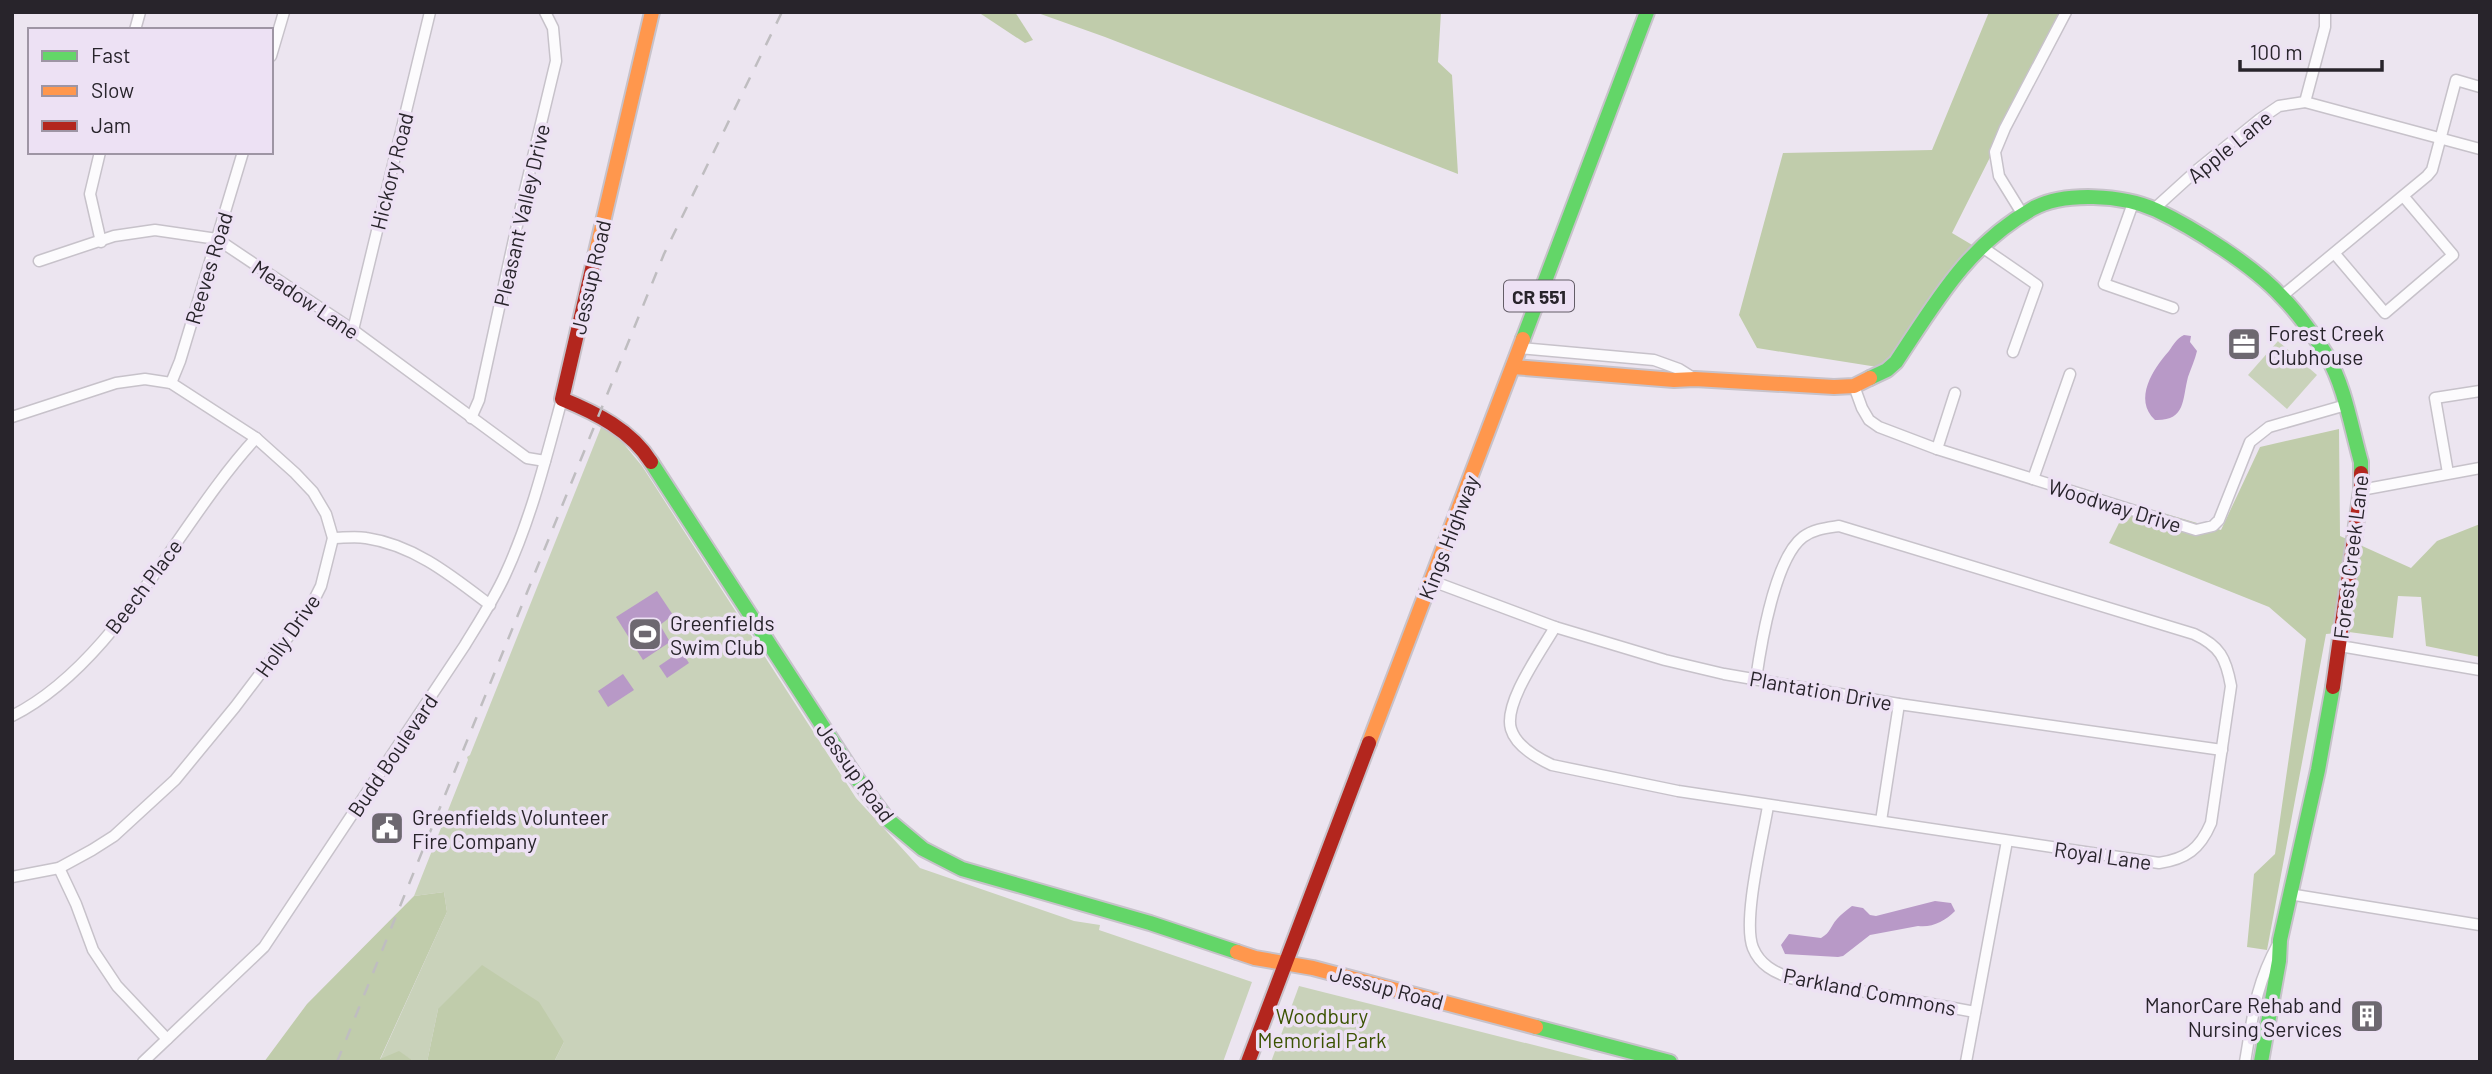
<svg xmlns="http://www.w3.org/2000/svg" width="2492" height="1074" viewBox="0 0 2492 1074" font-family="Barlow,sans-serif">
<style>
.green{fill:#c9d2ba}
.forest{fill:#c0ccab}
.water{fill:#b899c7}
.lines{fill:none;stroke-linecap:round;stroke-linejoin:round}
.street-casing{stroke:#c7c2ca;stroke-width:13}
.fast-casing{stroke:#c7c2ca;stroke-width:18}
.slow-casing{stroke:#c7c2ca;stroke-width:18}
.jam-casing{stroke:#c7c2ca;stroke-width:18}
.street{stroke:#fcfbfd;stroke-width:10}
.fast{stroke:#63d668;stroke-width:14}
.slow{stroke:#ff974d;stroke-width:14}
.jam{stroke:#b3261e;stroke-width:14}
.rail{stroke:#bfbdc0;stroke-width:2.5;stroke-dasharray:12 12;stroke-linecap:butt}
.labels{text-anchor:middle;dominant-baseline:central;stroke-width:7;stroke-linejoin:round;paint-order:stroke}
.shield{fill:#ede1f4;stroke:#635d67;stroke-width:2}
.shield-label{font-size:19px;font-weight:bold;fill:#28242b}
.street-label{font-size:21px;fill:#28242b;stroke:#ede1f4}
.poi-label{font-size:21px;fill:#28242b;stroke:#ede1f4;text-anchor:start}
.park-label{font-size:21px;fill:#3b5302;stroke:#ede1f4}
</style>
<rect width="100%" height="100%" fill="#ece5f0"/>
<g class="green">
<polygon points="2278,341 2317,375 2287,409 2248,375"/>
<polygon points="604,420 642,466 856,798 920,868 1074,921 1100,925 1099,930 1252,982 1223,1062 554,1062 564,1042 438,1009 427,1062 415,1062 399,1052 380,1060 447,912 444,892 414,896 468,760 467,757 470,755"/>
<polygon points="1299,986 1601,1062 1271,1062"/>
</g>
<g class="forest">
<polygon points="978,12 1015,12 1033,40 1025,43"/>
<polygon points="1035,12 1441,12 1438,62 1452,75 1458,174 1105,37"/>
<polygon points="1989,12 2063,12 1952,233 1979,249 1890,369 1757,348 1739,315 1783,153 1932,150"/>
<polygon points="2339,429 2340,536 2411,568 2437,541 2480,524 2480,657 2426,646 2421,597 2398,596 2393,638 2349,632 2326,634 2267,950 2247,947 2254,874 2275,854 2306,639 2269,607 2109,543 2129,503 2221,530 2260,447"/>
<polygon points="444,892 447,912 380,1059 399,1051 415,1062 264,1062 307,1004 414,896"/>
<polygon points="482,965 539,1002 564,1042 554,1062 427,1062 438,1009"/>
</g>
<g class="water">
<path d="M2184 335 2191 336 2190 342 2197 351C2195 360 2191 368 2188 377 2182 400 2186 421 2155 420 2133 399 2153 369 2169 351 2174 344 2176 339 2184 335Z"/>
<polygon points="657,591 673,615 660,625 670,642 643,660 616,617"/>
<polygon points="681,651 689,663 667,678 659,666"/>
<polygon points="623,674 634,690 608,707 598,691"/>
<path d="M1935 901 1951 903 1955 911C1945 921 1932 928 1918 926L1870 935 1843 956 1838 957 1785 954 1781 945 1789 934 1821 938C1831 932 1830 927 1837 919 1841 914 1847 910 1852 906L1863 908 1870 915 1876 916Z"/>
</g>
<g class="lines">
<g class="street-casing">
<g id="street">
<polyline points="135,30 140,12"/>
<polyline points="271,56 284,12"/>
<polyline points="2305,102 2480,149"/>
<polyline points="100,152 90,194 101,242"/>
<polyline points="2132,206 2104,284 2173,308"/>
<polyline points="2154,209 2197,170 2260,119 2279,106 2305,102 2325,27 2325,12"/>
<polyline points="2023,215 1999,176 1995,152 2005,128 2066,12"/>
<polyline points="1982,247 2037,285 2013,352"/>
<polyline points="2335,254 2385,313 2453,255 2404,197"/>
<polyline points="39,261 114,236 155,230 217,239 353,330 527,458 545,461"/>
<polyline points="2282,296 2427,176 2432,170 2456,80 2480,87"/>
<polyline points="353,330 430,12"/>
<polyline points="1520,348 1654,360 1679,369 1695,379"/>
<polyline points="171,383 180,361 243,152"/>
<polyline points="1854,386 1862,408 1869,420 1879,427 1937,449 2196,530 2213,526 2219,520 2250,442 2269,427 2346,405"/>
<polyline points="12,417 116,383 145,379 171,383 256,438 295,473 313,492 326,514 333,538 321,586 310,608 235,707 175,780 114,836 92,850 59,868 12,877"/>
<polyline points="471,418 479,400 521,207 556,61 553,28 545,12"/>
<polyline points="1937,449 1955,393"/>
<polyline points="2448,473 2435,398 2480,391"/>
<polyline points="2033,479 2070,374"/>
<polyline points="2361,490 2480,468"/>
<path d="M333 538C343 538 355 536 366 538 414 545 452 576 490 605"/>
<polyline points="1432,581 1555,627 1665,660 1724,674 1899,704 2222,750"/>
<path d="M1555 627C1542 650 1503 703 1511 729 1516 746 1537 758 1552 765L1678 791 2159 863C2186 859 2200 849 2211 823L2231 686C2226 658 2220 646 2194 634L1839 526C1826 528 1814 529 1803 537 1775 558 1761 644 1756 679"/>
<polyline points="2340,646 2480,670"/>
<path d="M12 716C117 663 178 522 256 438"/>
<path d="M1768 806C1763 837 1742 921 1753 948 1760 965 1774 972 1790 978L1975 1012"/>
<polyline points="1881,821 1899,704"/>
<polyline points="59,868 76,904 93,950 117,986 167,1039"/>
<polyline points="2289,894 2480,925"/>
<path d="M143 1062 264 947 465 645C479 622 494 599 505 575 531 519 546 458 562 399"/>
<polyline points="1966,1062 2007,841"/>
<path d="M2245 1062C2253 1016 2255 986 2278 944"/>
</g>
</g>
<g class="fast-casing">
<g id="fast">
<polyline points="1523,339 1647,12"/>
<path d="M1870 378 1887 370 1896 362C1936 302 1967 246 2032 209 2064 191 2123 195 2156 210 2194 228 2254 266 2282 297 2297 312 2316 338 2327 356 2345 387 2351 427 2361 462V473"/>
<polyline points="651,462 855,776 887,819 923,849 962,869 1150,923 1237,952"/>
<polyline points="1536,1027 1670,1062"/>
<polyline points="2261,1062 2279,961 2280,940 2318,770 2333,687"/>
</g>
</g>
<g class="slow-casing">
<g id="slow">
<polyline points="595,256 652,12"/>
<polyline points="1513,367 1674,380 1695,379 1834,387 1854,386 1870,378"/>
<polyline points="1369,743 1523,339"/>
<polyline points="1237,952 1255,958 1313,968 1536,1027"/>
</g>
</g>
<g class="jam-casing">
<g id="jam">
<path d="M595 256 562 399C596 413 631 430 651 462"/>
<polyline points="2333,687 2361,490 2361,473"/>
<polyline points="1248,1062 1369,743"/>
</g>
</g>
<use href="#street" class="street"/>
<use href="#fast" class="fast"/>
<use href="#slow" class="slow"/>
<use href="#jam" class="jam"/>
<polyline class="rail" points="337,1062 664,254 782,12"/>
</g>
<defs>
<g id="office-square" transform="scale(1.75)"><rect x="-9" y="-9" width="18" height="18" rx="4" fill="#6d6870" stroke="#ede1f4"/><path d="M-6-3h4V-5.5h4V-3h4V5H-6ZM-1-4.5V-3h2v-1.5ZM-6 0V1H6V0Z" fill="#fff"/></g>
<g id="stadium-square" transform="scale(1.75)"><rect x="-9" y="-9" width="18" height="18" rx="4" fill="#6d6870" stroke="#ede1f4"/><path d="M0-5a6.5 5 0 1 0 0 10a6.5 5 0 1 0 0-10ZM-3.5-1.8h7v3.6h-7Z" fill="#fff"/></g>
<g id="civic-square" transform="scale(1.75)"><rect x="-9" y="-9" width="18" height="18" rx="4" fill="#6d6870" stroke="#ede1f4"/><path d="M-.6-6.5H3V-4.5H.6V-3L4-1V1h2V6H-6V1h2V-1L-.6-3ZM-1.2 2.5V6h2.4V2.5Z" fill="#fff"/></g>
<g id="building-square" transform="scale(1.75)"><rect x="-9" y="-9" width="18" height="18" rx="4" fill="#6d6870" stroke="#ede1f4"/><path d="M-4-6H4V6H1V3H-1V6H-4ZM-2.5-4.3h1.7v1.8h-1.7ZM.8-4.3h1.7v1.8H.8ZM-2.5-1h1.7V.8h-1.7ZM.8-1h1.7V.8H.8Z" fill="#fff"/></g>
</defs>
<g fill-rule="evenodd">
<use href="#office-square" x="2244" y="344"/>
<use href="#stadium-square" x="645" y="634"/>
<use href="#civic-square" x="387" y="828"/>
<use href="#building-square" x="2367" y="1016"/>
</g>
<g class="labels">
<rect class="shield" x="1504" y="280.5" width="70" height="31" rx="5"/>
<g class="shield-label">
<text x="1539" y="296">CR 551</text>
</g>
<g class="street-label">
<text transform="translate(2229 146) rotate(-39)">Apple Lane</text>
<text transform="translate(391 171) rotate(-76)">Hickory Road</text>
<text transform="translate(521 215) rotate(-77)">Pleasant Valley Drive</text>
<text transform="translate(208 268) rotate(-73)">Reeves Road</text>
<text transform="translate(590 277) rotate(-77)">Jessup Road</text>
<text transform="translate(306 299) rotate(34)">Meadow Lane</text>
<text transform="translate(2115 505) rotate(17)">Woodway Drive</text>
<text transform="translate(1448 537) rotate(-69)">Kings Highway</text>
<text transform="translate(2350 557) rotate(-83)">Forest Creek Lane</text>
<text transform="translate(143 586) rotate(-53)">Beech Place</text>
<text transform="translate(287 635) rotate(-55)">Holly Drive</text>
<text transform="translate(1821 690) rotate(10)">Plantation Drive</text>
<text transform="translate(392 755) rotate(-56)">Budd Boulevard</text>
<text transform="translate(856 772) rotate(54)">Jessup Road</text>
<text transform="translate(2103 855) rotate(8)">Royal Lane</text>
<text transform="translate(1387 987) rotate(15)">Jessup Road</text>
<text transform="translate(1870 991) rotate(11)">Parkland Commons</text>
</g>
<g class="poi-label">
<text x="2268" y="332">Forest Creek<tspan x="2268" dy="24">Clubhouse</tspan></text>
<text x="670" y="622">Greenfields<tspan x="670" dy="24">Swim Club</tspan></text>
<text x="412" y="816">Greenfields Volunteer<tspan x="412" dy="24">Fire Company</tspan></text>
<text x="2342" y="1004" text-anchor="end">ManorCare Rehab and<tspan x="2342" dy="24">Nursing Services</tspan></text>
</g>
<g class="park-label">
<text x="1322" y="1015">Woodbury<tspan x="1322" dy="24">Memorial Park</tspan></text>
</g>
</g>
<rect width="2492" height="1074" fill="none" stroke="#28242b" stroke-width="28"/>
<rect x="28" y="28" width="245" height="126" fill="#ede1f4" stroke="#9e95a4" stroke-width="2"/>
<rect x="42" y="51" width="35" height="10" fill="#63d668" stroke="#9e95a4" stroke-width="2"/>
<text x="91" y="63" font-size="21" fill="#28242b">Fast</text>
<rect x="42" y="86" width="35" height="10" fill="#ff974d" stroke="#9e95a4" stroke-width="2"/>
<text x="91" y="98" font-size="21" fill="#28242b">Slow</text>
<rect x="42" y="121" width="35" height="10" fill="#b3261e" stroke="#9e95a4" stroke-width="2"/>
<text x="91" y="133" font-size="21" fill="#28242b">Jam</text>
<path d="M2240 60v10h142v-10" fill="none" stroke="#28242b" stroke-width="3.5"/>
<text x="2250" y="60" font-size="21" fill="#28242b" stroke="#ede1f4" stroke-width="5" paint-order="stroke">100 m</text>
</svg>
